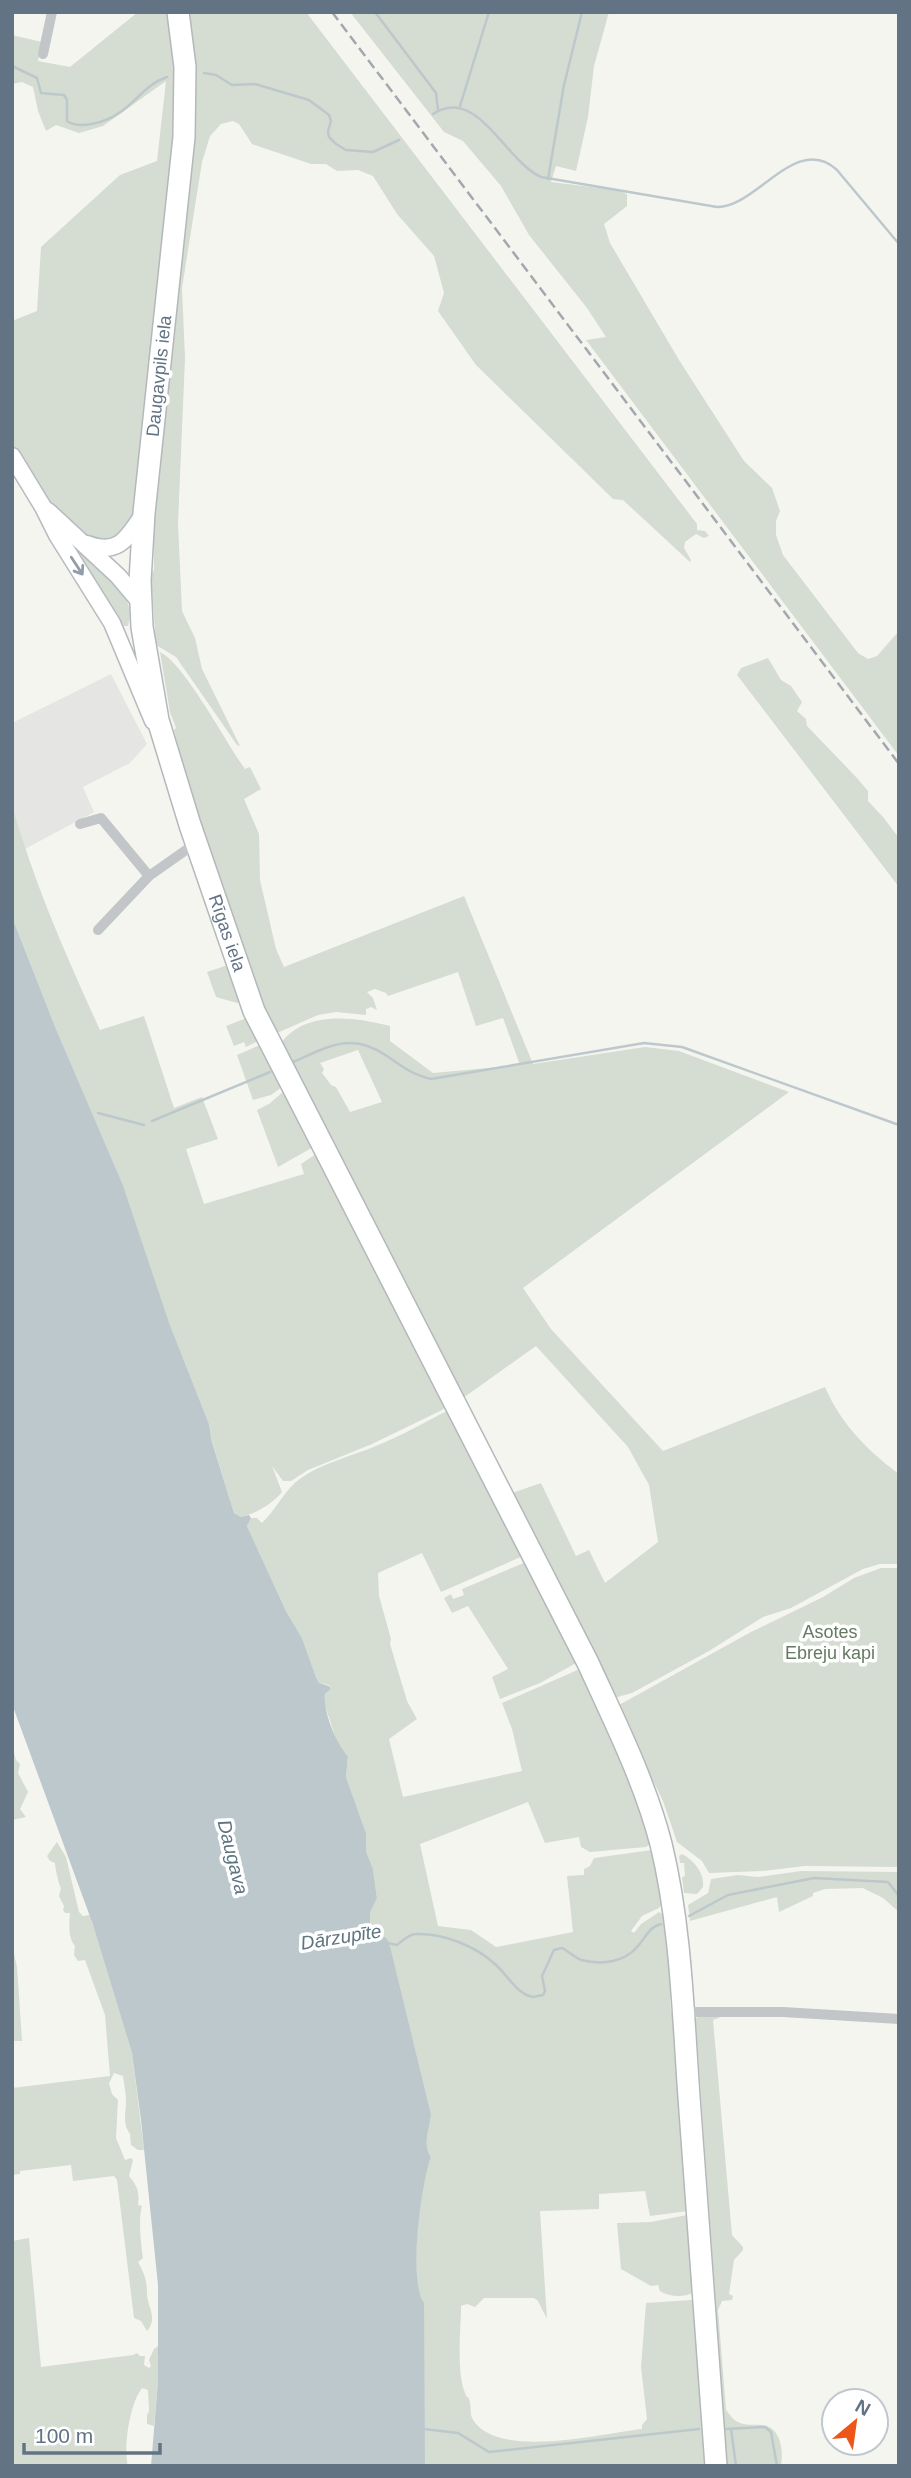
<svg xmlns="http://www.w3.org/2000/svg" width="911" height="2478" viewBox="0 0 911 2478" font-family="Arial,sans-serif">
<style>
.built{fill:#e5e6e4}
.green{fill:#d5dcd1;fill-rule:evenodd}
.water{fill:#bdc8cd}
.lines{fill:none;stroke-linecap:round;stroke-linejoin:round}
.stream{stroke:#bdc8cd;stroke-width:2.5}
.secondary-casing{stroke:#b6bbc0;stroke-width:19}
.highway-casing{stroke:#b4b8bb;stroke-width:24}
.street{stroke:#c2c6c9;stroke-width:10}
.secondary{stroke:#fff;stroke-width:16}
.highway{stroke:#fff;stroke-width:21}
.rail{stroke:#a2a8ae;stroke-width:2.5;stroke-dasharray:10 5;stroke-linecap:butt}
.oneway{stroke:#919da9}
.labels{text-anchor:middle;dominant-baseline:central;stroke-width:7;stroke-linejoin:round;paint-order:stroke}
.street-label{font-size:18px;fill:#627384;stroke:#fff}
.park-label{font-size:18px;fill:#657a61;stroke:#fff}
.water-label{font-size:19px;font-style:italic;fill:#5d7681;stroke:#fff}
</style>
<rect width="100%" height="100%" fill="#f5f5f0"/>
<polygon class="built" points="111,674 147,744 130,763 83,787 94,812 25,849 12,805 12,723"/>
<g class="green">
<polygon points="138,12 170,12 179,85 134,520 117,543 92,543 62,517 44,495 12,447 12,321 37,311 41,247 120,175 157,161 166,81 103,126 79,133 56,125 46,131 38,111 33,87 22,82 12,84 12,35 42,42 38,61 70,67"/>
<polygon points="188,12 306,12 697,524 697,530 705,531 709,536 704,538 696,534 685,542 684,548 691,560 690,562 623,500 613,499 476,365 438,311 444,293 434,256 397,214 373,176 358,170 337,171 326,164 311,164 252,144 239,124 233,121 221,124 210,136 202,162 182,288 185,358 178,524 182,611 195,638 202,669 240,746 237,745 176,657 156,645 151,575 154,570 154,511 196,121 195,70"/>
<polygon points="350,12 609,12 594,66 588,117 576,171 556,166 551,182 616,190 627,194 627,206 604,224 610,243 679,360 744,461 772,488 780,511 776,521 776,535 783,555 858,653 868,659 877,656 899,631 899,756 586,340 606,337 587,308 529,235 501,186 463,141 444,132"/>
<path d="M68 537C91 557 140 591 128 626H121Z"/>
<path d="M160 652C184 663 227 744 245 769L250 767 261 789 244 799 259 834 260 880 276 949 284 967 464 896 533 1064 645 1047 679 1051 789 1092 523 1288 551 1329 663 1451 825 1387C841 1424 867 1450 899 1474V1564H880L863 1569 791 1608 763 1617 709 1651 632 1693 614 1698 512 1493 541 1483 576 1556 589 1550 605 1583 658 1542 649 1485 628 1447 536 1346 463 1398 281 1043C306 1010 354 1017 390 1026V1041L433 1073 520 1065 503 1018 476 1026 458 972 388 996 386 993 375 989 367 992 373 998 377 1010 371 1007 366 1009V1015L336 1012 318 1015 277 1033 256 996 177 757 180 754 174 730 176 728 170 712ZM358 1050 382 1102 350 1112 336 1087 331 1085 322 1073 324 1069 320 1063Z"/>
<polygon points="768,658 781,680 791,686 802,702 797,711 806,719 807,726 857,778 868,791 868,801 883,817 899,838 899,887 737,675 741,668"/>
<path d="M12 805C34 883 66 956 100 1030L144 1016 174 1108 202 1097 218 1139 186 1149 204 1204 304 1174 301 1164 316 1154 447 1405 442 1410 372 1444 308 1470 291 1481H283L272 1466 282 1492C272 1504 257 1513 241 1517L234 1513 212 1441 209 1424 170 1325 123 1185 56 1029 12 917Z"/>
<polygon points="228,965 240,1001 237,1003 216,997 207,972"/>
<polygon points="249,1017 258,1041 246,1047 244,1042 234,1046 226,1026"/>
<polygon points="260,1045 282,1087 271,1095 253,1100 237,1055"/>
<polygon points="284,1091 315,1146 278,1167 257,1110 269,1104"/>
<path d="M449 1410 523 1556 441 1592 422 1553 378 1573 379 1596 391 1639 390 1644 407 1701 417 1719 389 1739 403 1797 522 1771 512 1729 502 1703 582 1668 644 1812 650 1844 646 1847 590 1852 581 1847 579 1837 545 1843 528 1802 428 1841 420 1844 438 1926 471 1930 496 1947 573 1932 567 1876 584 1875V1869L590 1866 594 1858 652 1850 663 1902 659 1908 642 1916 631 1931 634 1933 641 1924 659 1912 665 1916 672 1998 670 1999 671 2012H673L688 2211 650 2216 645 2191 599 2194V2209L540 2211 547 2319 538 2301 534 2298H484L475 2307 467 2304 461 2306C461 2330 456 2370 465 2393 468 2402 467 2392 470 2402 471 2407 470 2413 472 2418 495 2461 603 2433 642 2429V2425L647 2419 641 2367 646 2303 691 2300 695 2301 709 2466H425L419 2297C412 2267 419 2186 431 2157 422 2144 430 2130 431 2114L389 1943 370 1932V1913L377 1898 373 1869 366 1851V1833L346 1777 348 1756 338 1746 324 1702 325 1694 331 1689 329 1685 319 1683 316 1677 302 1638 286 1611 247 1526 251 1518H257L262 1523C276 1510 284 1490 301 1478 322 1463 352 1456 376 1446 401 1436 425 1422 449 1410Z"/>
<polygon points="526,1562 578,1662 540,1683 500,1699 492,1677 508,1669 468,1606 452,1613 444,1598 451,1594 453,1599 464,1595 462,1589"/>
<polygon points="881,1568 899,1568 899,1867 805,1866 763,1871 709,1873 702,1861 677,1842 663,1801 619,1711 619,1705 751,1632 823,1597 854,1578"/>
<polygon points="12,1746 16,1760 20,1764 18,1773 28,1792 20,1809 26,1817 12,1820"/>
<path d="M57 1842 66 1857 79 1912 83 1916 90 1915 92 1922 132 2053 144 2150H138L131 2145 130 2134C122 2123 126 2113 126 2100 126 2093 124 2084 123 2076L114 2073 109 2083 112 2094 118 2100 116 2138 125 2160 131 2158 133 2160 129 2176C137 2185 140 2193 138 2205L142 2206C138 2219 141 2244 143 2258L138 2262C145 2275 147 2281 147 2294 148 2309 158 2318 147 2331L141 2321 134 2318 117 2180 114 2176 73 2181 71 2165 20 2171V2174L12 2175V2088L110 2076 105 2015 85 1960 78 1961 74 1955 75 1946C68 1938 69 1923 70 1913H65L63 1910 64 1906 59 1896 61 1888C59 1885 55 1868 55 1863L50 1861 47 1856Z"/>
<path d="M682 1854C694 1860 705 1874 703 1887L697 1894 684 1893 682 1877 685 1876 684 1863H680L679 1856Z"/>
<polygon points="801,1871 899,1872 899,1912 883,1898 863,1888 825,1889 813,1893 813,1896 779,1912 777,1897 690,1921 688,1905 708,1893 711,1879 738,1875 758,1877"/>
<polygon points="12,1945 17,1967 22,2041 12,2041"/>
<path d="M701 2016 721 2017 713 2020 732 2235 743 2247V2250L734 2260 729 2294 733 2296 732 2300 722 2301 718 2310 726 2410C730 2415 733 2420 738 2422 747 2427 758 2423 767 2426 782 2432 783 2452 781 2466H723L710 2301 715 2293 696 2025V2018Z"/>
<path d="M687 2215 694 2292C685 2298 669 2297 660 2291L658 2285 651 2286 621 2269 617 2223 651 2222Z"/>
<path d="M29 2238 41 2367 133 2355 137 2353 140 2356H145L144 2365 149 2368 151 2366 149 2360 154 2349 158 2346V2381L154 2426 147 2424V2415L149 2411 148 2390 142 2388C130 2403 123 2447 128 2466H12V2241Z"/>
</g>
<path class="water" d="M12 917 56 1029 123 1185 170 1325 209 1424 212 1442 234 1513 241 1517 249 1515 251 1518 247 1526 286 1611 302 1638 316 1677 319 1683 329 1686 331 1689 325 1694C323 1711 336 1744 348 1756L346 1777 366 1833V1851L373 1869 377 1898 370 1913V1932L374 1936 385 1937 389 1942 431 2114C430 2130 422 2144 431 2157 421 2183 408 2282 424 2303L425 2466H151L158 2381V2285L141 2120 132 2053 92 1922 12 1704Z"/>
<g class="lines">
<g class="stream">
<polyline points="375,12 436,93 438,110"/>
<path d="M12 66 37 78 41 93 64 95 67 100V121C80 130 106 122 119 113 136 102 146 84 167 77"/>
<polyline points="204,73 216,75 232,85 255,84 309,100 329,115 331,121 328,131 329,137 336,144 346,150 373,152 399,140"/>
<polyline points="460,106 489,12"/>
<path d="M433 114C477 85 505 161 541 177L717 207C756 208 797 132 837 170L899 244"/>
<polyline points="548,179 564,85 582,12"/>
<path d="M293 1062C328 1047 351 1031 387 1056 401 1066 413 1075 431 1079L644 1043 682 1047 899 1125"/>
<polyline points="98,1113 144,1125"/>
<polyline points="152,1121 270,1072"/>
<polyline points="689,1916 728,1895 814,1878 888,1882 899,1896"/>
<path d="M388 1943 397 1945C402 1941 409 1934 416 1934 443 1933 476 1946 496 1965 508 1976 517 1994 533 1997L543 1995 545 1991 542 1976 554 1950 562 1948C568 1951 574 1957 581 1960 601 1965 624 1963 638 1946 646 1937 649 1927 661 1924"/>
<polyline points="424,2429 458,2433 489,2452 699,2429"/>
<polyline points="726,2429 765,2427 771,2432 777,2466"/>
<polyline points="731,2429 736,2466"/>
</g>
<g class="secondary-casing">
<g id="secondary">
<polyline points="12,456 43,507 57,535 112,623 153,721"/>
<polyline points="48,511 118,576 140,602"/>
<path d="M87 544C119 556 127 538 143 515"/>
</g>
</g>
<g class="highway-casing">
<g id="highway">
<path id="s1" d="M178 12 185 67 184 137 144 513 140 581 142 627 158 720 190 825 254 1011 588 1663C615 1722 645 1782 661 1844 681 1926 683 2013 689 2097 698 2220 707 2343 716 2466"/>
</g>
</g>
<g class="street">
<polyline points="43,54 52,12"/>
<polyline points="80,824 101,818 149,876"/>
<polyline points="98,930 149,876 196,843"/>
<polyline points="683,2012 783,2012 899,2019"/>
</g>
<use href="#secondary" class="secondary"/>
<use href="#highway" class="highway"/>
<polyline class="rail" points="332,12 899,764"/>
</g>
<defs><path id="oneway-shaft" d="M-6 0H5M1.5-3L5.5 0L1.5 3" fill="none" stroke-width="1.6" stroke-linecap="round" stroke-linejoin="round" transform="scale(1.75)"/></defs>
<use class="oneway" href="#oneway-shaft" transform="translate(77 566) rotate(57)"/>
<g class="labels">
<g class="street-label">
<text transform="translate(159 376) rotate(-84)">Daugavpils iela</text>
<text stroke="none"><textPath href="#s1" startOffset="936">Rīgas iela</textPath></text>
</g>
<g class="park-label">
<text x="830" y="1632">Asotes<tspan x="830" dy="21">Ebreju kapi</tspan></text>
</g>
<g class="water-label">
<text transform="translate(233 1857) rotate(76)">Daugava</text>
<text transform="translate(341 1937) rotate(-9)">Dārzupīte</text>
</g>
</g>
<rect width="911" height="2478" fill="none" stroke="#627384" stroke-width="28"/>
<g transform="translate(855 2422) rotate(29)"><circle r="33" fill="#ffffff" stroke="#c0c7ce" stroke-width="2"/>
<path d="M0-5L12 26L0 18L-12 26Z" fill="#ee5518"/>
<text y="-10" font-size="19" font-weight="bold" text-anchor="middle" fill="#627384">N</text>
</g>
<path d="M24 2443v10h136v-10" fill="none" stroke="#627384" stroke-width="3.5"/>
<text x="35" y="2443" font-size="21" fill="#627384" stroke="#ffffff" stroke-width="5" paint-order="stroke">100 m</text>
</svg>
